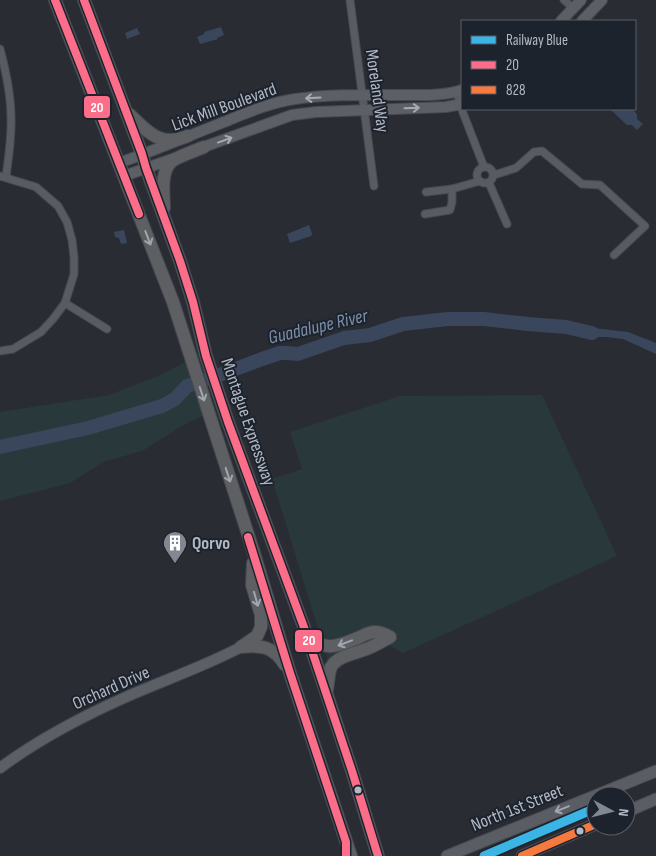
<svg xmlns="http://www.w3.org/2000/svg" width="656" height="856" viewBox="0 0 656 856" font-family="'Sofia Sans Condensed',sans-serif">
<style>
.green{fill:#29383a}
.water{fill:#39465b}
.lines{fill:none;stroke-linecap:round;stroke-linejoin:round}
.river{stroke:#39465b;stroke-width:14}
.street-casing{stroke:#46494e;stroke-width:9}
.secondary-casing{stroke:#46494e;stroke-width:12}
.primary-casing{stroke:#464950;stroke-width:13}
.highway-casing{stroke:#45484f;stroke-width:14}
.street{stroke:#585b61;stroke-width:7}
.secondary{stroke:#5c6066;stroke-width:10}
.primary{stroke:#5a5d63;stroke-width:11}
.highway{stroke:#5d5f62;stroke-width:12}
.bus-1-casing{stroke:#1d232d;stroke-width:11}
.bus-2-casing{stroke:#1d232d;stroke-width:11}
.bus-1{stroke:#fb6d88;stroke-width:8}
.bus-2{stroke:#f6793e;stroke-width:8}
.rail-1-casing{stroke:#1d232d;stroke-width:12}
.rail-1{stroke:#3bb4e6;stroke-width:9}
.oneway{stroke:#a5abb6}
.oneway2{stroke:#a1a6b0}
.oneway3{stroke:#a0a6b1}
.bus-dot{fill:#b2b8c4;stroke:#1d232d;stroke-width:2}
.labels{text-anchor:middle;dominant-baseline:central;stroke-width:4;stroke-linejoin:round;paint-order:stroke}
.street-label{font-size:18px;fill:#b2b8c4;stroke:#1d232d}
.poi-label{font-size:18px;font-weight:bold;fill:#b2b8c4;stroke:#1d232d;text-anchor:start}
.water-label{font-size:19px;font-style:italic;fill:#7d8eaa;stroke:#1d232d}
.line-badge{stroke:#1d232d;stroke-width:2}
.badge-label{font-size:14px;text-anchor:middle;font-weight:bold;fill:#fff}
</style>
<rect width="100%" height="100%" fill="#292d33"/>
<g class="green">
<polygon points="188,360 203,416 187,423 142,451 103,462 70,483 0,501 0,412 109,395 163,374"/>
<polygon points="542,395 617,556 403,653 385,643 328,661 272,479 302,469 290,432 400,396"/>
</g>
<g class="water">
<polygon points="221,27 224,35 217,38 218,39 200,44 197,37 204,34 204,32"/>
<polygon points="137,28 140,34 127,39 125,33"/>
<polygon points="610,109 632,109 637,114 637,119 643,124 637,130 632,125 627,125"/>
<polygon points="309,225 312,234 311,236 290,243 287,234"/>
<polygon points="124,230 127,243 121,244 119,238 115,237 114,232"/>
<polygon points="576,326 628,332 656,343 656,354 623,339 606,337 584,337 573,330"/>
</g>
<g class="lines">
<polyline class="river" points="0,447 88,428 162,406 175,399 187,386 225,373 262,359 280,353 287,353 298,354 344,338 370,335 403,324 448,319 484,319 528,324 566,327 592,333"/>
<g class="street-casing">
<g id="street">
<polyline points="350,0 374,186"/>
<polyline points="564,0 573,8"/>
<path d="M0 49C7 75 12 100 11 126 11 143 8 160 6 177"/>
<polyline points="457,92 460,105 484,167"/>
<circle cx="485" cy="175" r="8"/>
<polyline points="494,175 516,168 534,152 542,151 582,184 600,185 645,226 614,255"/>
<polyline points="0,176 36,187 58,206 67,222 72,240 74,257 74,274 65,303 53,319 41,332 13,349 0,351"/>
<polyline points="489,183 507,224"/>
<polyline points="426,192 452,189 480,181"/>
<polyline points="425,214 450,210 452,202 452,189"/>
<polyline points="65,303 107,329"/>
</g>
</g>
<g class="secondary-casing">
<g id="secondary">
<polyline points="561,21 581,0"/>
<polyline points="582,21 602,0"/>
<polyline points="198,149 292,115 316,112 446,107 462,104"/>
<path d="M119 163C153 151 186 137 219 124 244 114 268 103 295 99 331 94 369 95 405 95 424 95 444 96 462 90"/>
<polyline points="124,176 175,158"/>
<path d="M0 768C39 739 81 717 126 697 164 680 203 667 241 647"/>
</g>
</g>
<g class="primary-casing">
<g id="primary">
<polyline points="626,812 656,799"/>
<polyline points="447,856 656,771"/>
<polyline points="522,856 596,824"/>
</g>
</g>
<g class="highway-casing">
<g id="highway">
<polyline points="55,0 173,302 253,550 290,673 351,856"/>
<polyline points="84,0 142,154 146,168 180,261 193,302 206,356 228,422 305,630 326,692 352,771 378,856"/>
<path d="M129 114C141 125 154 141 171 140 177 140 182 138 188 136"/>
<path d="M164 208C164 194 160 173 171 162 176 157 197 150 204 147"/>
<path d="M306 632C322 654 339 646 360 637 364 635 369 632 375 632 380 632 385 634 390 637"/>
<polyline points="241,647 257,636 261,627 261,615 252,585 253,563"/>
<path d="M241 647C262 645 273 646 285 665"/>
<path d="M327 690C328 684 329 671 331 667 338 655 358 653 369 648 376 645 383 641 390 637"/>
</g>
</g>
<use href="#street" class="street"/>
<use href="#secondary" class="secondary"/>
<use href="#primary" class="primary"/>
<use href="#highway" class="highway"/>
<g class="bus-1-casing">
<g id="bus-1">
<polyline points="55,0 139,214"/>
<polyline points="84,0 142,154 146,168 180,261 193,302 206,356 228,422 305,630 352,771 378,856"/>
<polyline points="248,537 290,673 346,842 346,856"/>
</g>
</g>
<g class="bus-2-casing">
<polyline id="bus-2" points="522,856 596,824"/>
</g>
<use href="#bus-1" class="bus-1"/>
<use href="#bus-2" class="bus-2"/>
<g class="rail-1-casing">
<polyline id="rail-1" points="484,856 596,808"/>
</g>
<use href="#rail-1" class="rail-1"/>
</g>
<defs><path id="oneway-shaft" d="M-6 0H5M1.5-3L5.5 0L1.5 3" fill="none" stroke-width="1.6" stroke-linecap="round" stroke-linejoin="round" transform="scale(1.25)"/></defs>
<g class="oneway">
<use href="#oneway-shaft" transform="translate(313 98) rotate(177)"/>
<use href="#oneway-shaft" transform="translate(412 108) rotate(-2)"/>
<use href="#oneway-shaft" transform="translate(225 140) rotate(-20)"/>
</g>
<g class="oneway2">
<use href="#oneway-shaft" transform="translate(148 238) rotate(69)"/>
<use href="#oneway-shaft" transform="translate(202 394) rotate(72)"/>
<use href="#oneway-shaft" transform="translate(228 475) rotate(72)"/>
<use href="#oneway-shaft" transform="translate(256 599) rotate(74)"/>
<use href="#oneway-shaft" transform="translate(345 643) rotate(159)"/>
</g>
<use class="oneway3" href="#oneway-shaft" transform="translate(562 809) rotate(158)"/>
<defs>
<g id="building-pin" transform="scale(1.25)"><path d="M0 17L-7.5 6A9.5 9.5 0 1 1 7.5 6Z" fill="#828791" stroke="#1d232d"/><path d="M-4-6H4V6H1V3H-1V6H-4ZM-2.5-4.3h1.7v1.8h-1.7ZM.8-4.3h1.7v1.8H.8ZM-2.5-1h1.7V.8h-1.7ZM.8-1h1.7V.8H.8Z" fill="#fff"/></g>
</defs>
<g fill-rule="evenodd">
<use href="#building-pin" x="175" y="543"/>
</g>
<g class="bus-dot">
<circle cx="358" cy="790" r="4.5"/>
<circle cx="580" cy="831" r="4.5"/>
</g>
<g class="labels">
<g class="street-label">
<text transform="translate(377 91) rotate(82)">Moreland Way</text>
<text transform="translate(224 107) rotate(-20)">Lick Mill Boulevard</text>
<text transform="translate(248 422) rotate(71)">Montague Expressway</text>
<text transform="translate(111 688) rotate(-24)">Orchard Drive</text>
<text transform="translate(517 808) rotate(-22)">North 1st Street</text>
</g>
<g class="poi-label">
<text x="192" y="543">Qorvo</text>
</g>
<g class="water-label">
<text transform="translate(318 327) rotate(-13)">Guadalupe River</text>
</g>
</g>
<g class="line-badge">
<rect x="83" y="95" width="28" height="24" rx="5" fill="#fb6d88"/>
<rect x="294" y="629" width="29" height="24" rx="5" fill="#fb6d88"/>
</g>
<g class="badge-label">
<text x="97" y="112">20</text>
<text x="309" y="645">20</text>
</g>
<rect x="461" y="20" width="175" height="90" fill="#1d232d" stroke="#595f69"/>
<rect x="471" y="36" width="25" height="8" fill="#3bb4e6" stroke="#595f69"/>
<text x="506" y="45" font-size="15" fill="#b2b8c4">Railway Blue</text>
<rect x="471" y="61" width="25" height="8" fill="#fb6d88" stroke="#595f69"/>
<text x="506" y="70" font-size="15" fill="#b2b8c4">20</text>
<rect x="471" y="86" width="25" height="8" fill="#f6793e" stroke="#595f69"/>
<text x="506" y="95" font-size="15" fill="#b2b8c4">828</text>
<g transform="translate(611 811) rotate(97)"><circle r="24" fill="#1d232d" stroke="#595f69"/>
<path d="M0-4L9 19L0 12L-9 19Z" fill="#828791"/>
<text y="-8" font-size="14" font-weight="bold" text-anchor="middle" fill="#b2b8c4">N</text>
</g>
</svg>
